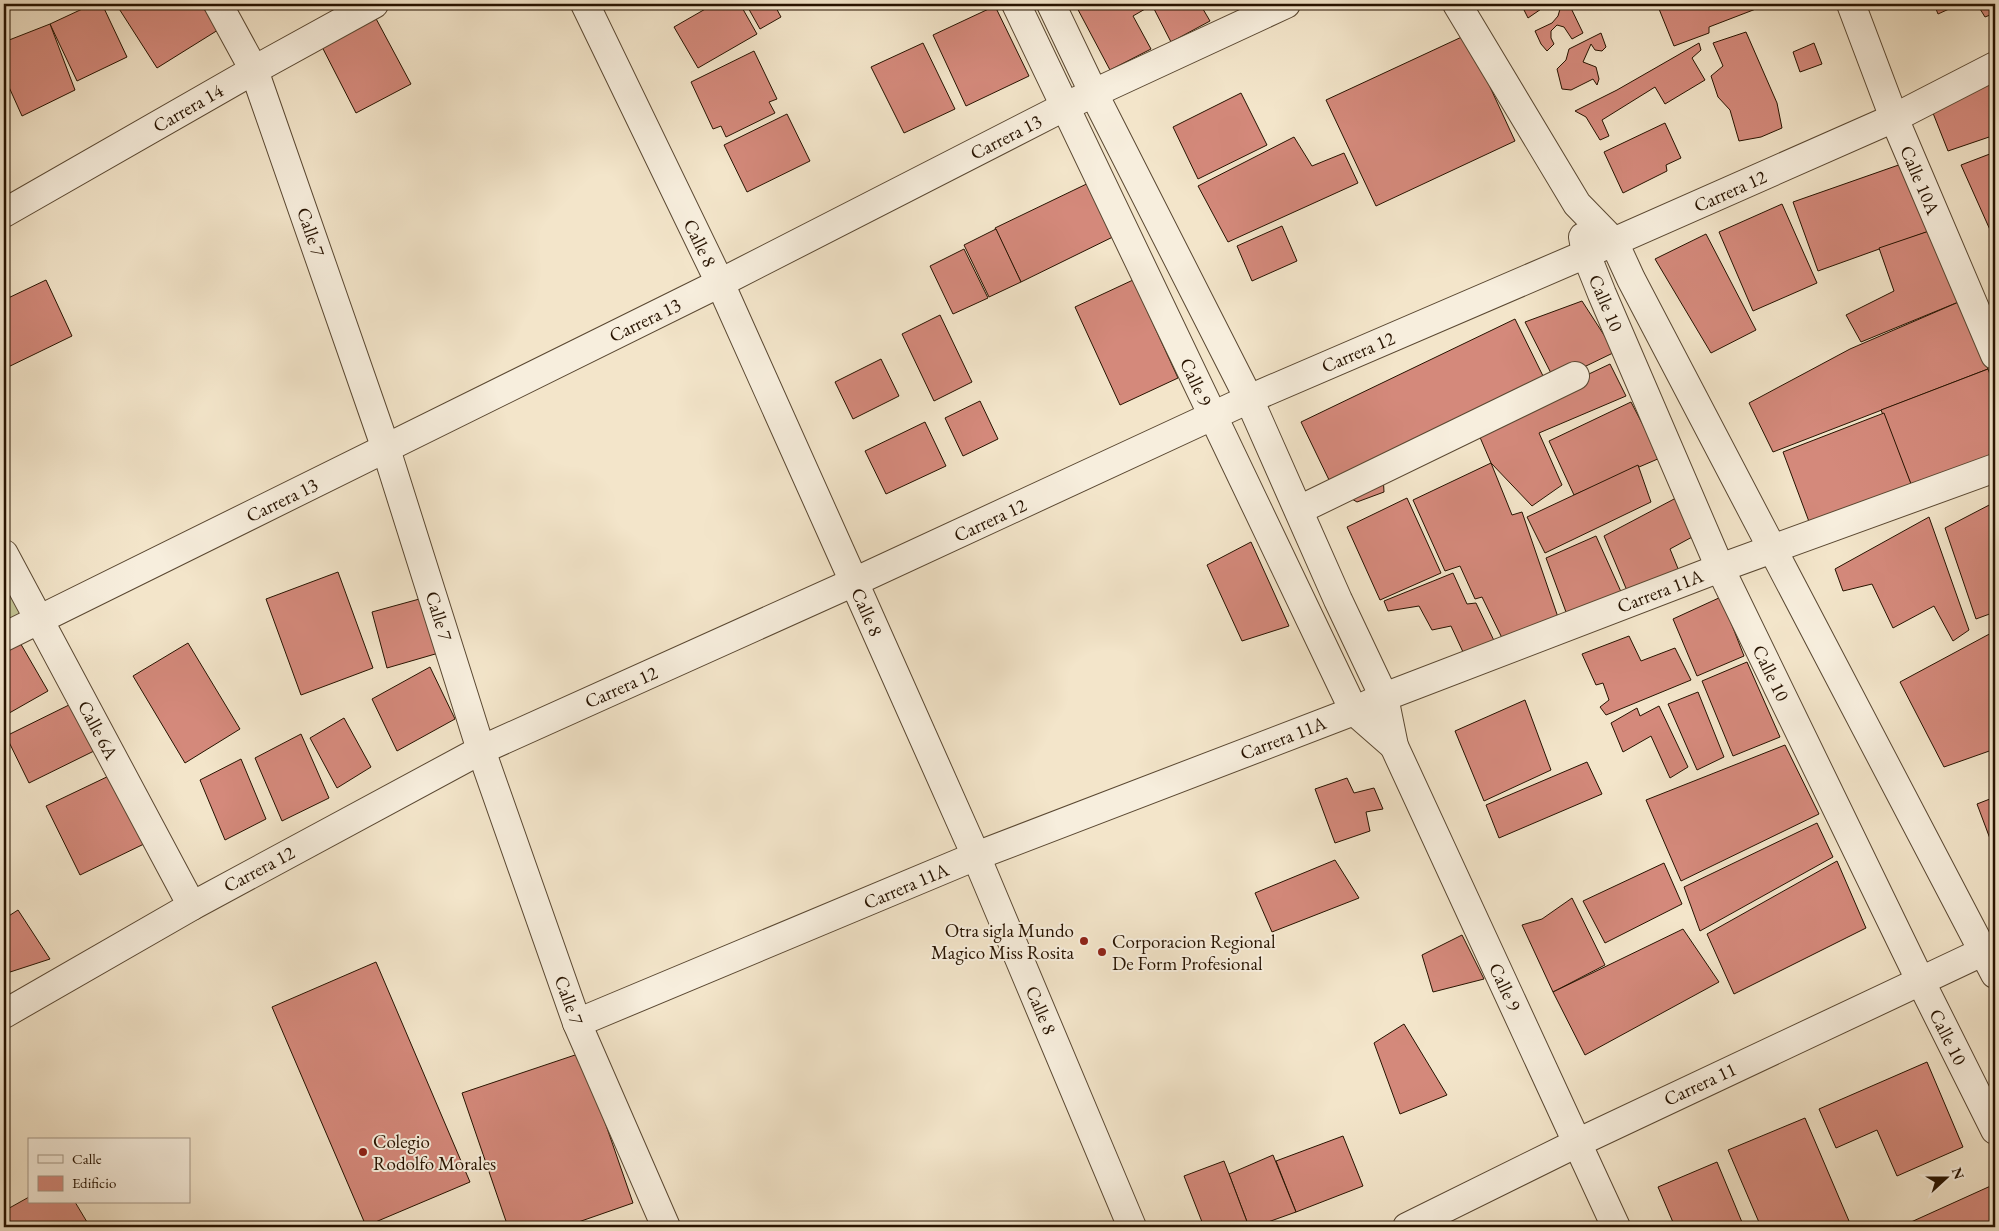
<svg xmlns="http://www.w3.org/2000/svg" width="1999" height="1231" viewBox="0 0 1999 1231" font-family="'EB Garamond',serif">
<style>
.green{fill:#c2c292;stroke:#746a49}
.building{fill:#d4897b;stroke:#271300}
.lines{fill:none;stroke-linecap:round;stroke-linejoin:round}
.minor-casing{stroke:#5a4832;stroke-width:30}
.minor{stroke:#f7eedd;stroke-width:28}
.poi-dot{fill:#8f2418;stroke:#f7eedd;stroke-width:2}
.labels{text-anchor:middle;dominant-baseline:central;stroke-width:4;stroke-linejoin:round;paint-order:stroke}
.street-label{font-size:19px;fill:#271300;stroke:#f7eedd}
.poi-label{font-size:19px;fill:#271300;stroke:#f7eedd;text-anchor:start}
</style>
<rect width="100%" height="100%" fill="#f3e5ca"/>
<filter id="stains"><feTurbulence type="fractalNoise" baseFrequency=".004" numOctaves="4"/><feColorMatrix values="0 0 0 0 .2 0 0 0 0 .09 0 0 0 0 .02 0 0 0 .5 -.17"/></filter>
<radialGradient id="worn" r=".72"><stop offset=".6" stop-color="#630" stop-opacity="0"/><stop offset="1" stop-color="#630" stop-opacity=".3"/></radialGradient>
<polygon class="green" points="4,571 32,609 4,625"/>
<g class="building">
<polygon points="93,4 102,4 127,57 77,81 50,24"/>
<polygon points="116,4 201,4 218,30 157,68"/>
<polygon points="714,4 740,4 757,34 698,68 674,27"/>
<polygon points="746,4 774,4 781,17 760,29"/>
<polygon points="1075,4 1200,4 1210,21 1171,42 1152,5 1133,16 1151,49 1110,70"/>
<polygon points="1521,4 1569,4 1583,33 1572,39 1564,27 1557,25 1551,31 1551,38 1554,44 1547,51 1541,44 1535,31 1552,23 1558,16 1560,9 1557,4 1547,5 1528,18"/>
<polygon points="1657,4 1787,4 1761,7 1709,27 1709,33 1674,46"/>
<polygon points="1934,4 1960,4 1938,14"/>
<polygon points="1977,4 1995,4 1995,13 1985,17"/>
<polygon points="995,6 1029,76 966,106 933,35"/>
<polygon points="373,13 411,84 356,113 319,41"/>
<polygon points="50,24 75,90 22,116 4,76 4,42"/>
<polygon points="1746,32 1777,103 1782,128 1761,137 1739,141 1730,110 1718,97 1711,76 1723,66 1713,43"/>
<polygon points="1601,33 1606,47 1602,51 1595,50 1591,44 1583,62 1596,67 1599,79 1597,85 1593,79 1571,90 1562,89 1557,69 1566,60 1569,49"/>
<polygon points="1466,35 1515,141 1376,206 1326,100"/>
<polygon points="923,43 955,109 904,133 871,67"/>
<polygon points="1699,43 1701,50 1692,58 1705,80 1665,104 1655,87 1602,120 1609,136 1600,140 1586,117 1575,111 1617,90"/>
<polygon points="1814,43 1822,64 1800,72 1793,52"/>
<polygon points="754,51 777,99 769,102 775,113 726,137 721,126 713,129 691,82"/>
<polygon points="1995,77 1995,135 1948,151 1929,103"/>
<polygon points="1241,93 1267,145 1198,179 1173,127"/>
<polygon points="787,114 810,161 747,192 724,145"/>
<polygon points="1665,123 1681,158 1666,165 1667,171 1623,193 1604,152"/>
<polygon points="1294,137 1312,166 1344,153 1358,183 1228,242 1198,186"/>
<polygon points="1995,152 1995,241 1961,165"/>
<polygon points="1910,161 1935,229 1818,271 1793,202"/>
<polygon points="1099,178 1125,231 1021,282 995,228"/>
<polygon points="1782,204 1817,283 1753,311 1719,232"/>
<polygon points="1282,226 1297,261 1252,281 1237,246"/>
<polygon points="996,229 1021,282 989,297 964,245"/>
<polygon points="1935,229 1961,301 1861,342 1846,315 1894,291 1879,248"/>
<polygon points="1706,234 1756,330 1711,353 1655,259"/>
<polygon points="964,249 988,298 953,314 930,266"/>
<polygon points="46,280 72,336 4,369 4,300"/>
<polygon points="1133,280 1178,378 1120,405 1075,307"/>
<polygon points="1582,301 1615,352 1555,381 1525,322"/>
<polygon points="1961,301 1988,369 1773,452 1749,403 1850,349"/>
<polygon points="940,315 972,382 934,401 902,334"/>
<polygon points="1515,319 1545,380 1331,484 1301,422"/>
<polygon points="881,359 899,396 853,419 835,382"/>
<polygon points="1610,364 1626,396 1539,433 1562,485 1532,506 1491,463 1479,435 1383,475 1384,492 1357,502 1340,492"/>
<polygon points="1988,369 1995,388 1995,466 1916,497 1881,410"/>
<polygon points="980,401 998,439 963,456 945,418"/>
<polygon points="1631,402 1660,458 1574,495 1549,441"/>
<polygon points="1884,413 1916,497 1814,535 1783,452"/>
<polygon points="925,422 946,466 886,494 865,451"/>
<polygon points="1491,463 1512,515 1522,512 1560,623 1503,640 1482,597 1475,599 1460,566 1445,571 1413,500"/>
<polygon points="1638,465 1651,502 1545,553 1527,517"/>
<polygon points="1407,498 1441,573 1380,600 1347,527"/>
<polygon points="1676,498 1694,536 1670,549 1679,571 1628,593 1604,536"/>
<polygon points="1995,502 1995,612 1976,619 1945,528"/>
<polygon points="1929,517 1969,630 1953,641 1934,606 1893,628 1872,584 1843,591 1835,569"/>
<polygon points="1596,536 1622,594 1566,612 1546,558"/>
<polygon points="1251,542 1289,626 1242,641 1207,565"/>
<polygon points="338,572 373,668 301,695 266,599"/>
<polygon points="1453,573 1467,604 1476,603 1499,651 1463,652 1451,626 1432,630 1419,606 1388,611 1384,601"/>
<polygon points="434,595 449,650 387,668 372,612"/>
<polygon points="1721,597 1744,656 1697,676 1673,619"/>
<polygon points="1995,631 1995,749 1944,767 1900,682"/>
<polygon points="15,634 48,691 4,716 4,641"/>
<polygon points="1629,636 1641,661 1675,648 1691,680 1606,715 1600,707 1609,700 1603,683 1596,685 1582,654"/>
<polygon points="188,643 240,729 185,763 133,676"/>
<polygon points="1747,662 1780,737 1733,756 1702,681"/>
<polygon points="430,667 455,719 397,751 372,699"/>
<polygon points="1698,692 1724,757 1697,770 1668,704"/>
<polygon points="1525,700 1551,770 1484,801 1455,731"/>
<polygon points="73,703 96,750 29,783 6,736"/>
<polygon points="1659,706 1688,767 1670,778 1651,736 1623,752 1611,723 1637,708 1640,716"/>
<polygon points="344,718 371,767 337,788 310,738"/>
<polygon points="301,734 329,798 282,821 255,758"/>
<polygon points="1785,745 1819,814 1681,881 1646,800"/>
<polygon points="241,759 266,819 225,840 200,780"/>
<polygon points="1587,762 1602,794 1499,838 1486,805"/>
<polygon points="113,774 146,843 80,875 46,806"/>
<polygon points="1347,778 1354,793 1374,788 1383,809 1366,812 1370,831 1335,843 1315,789"/>
<polygon points="1995,797 1995,852 1977,804"/>
<polygon points="1817,823 1833,857 1700,931 1684,887"/>
<polygon points="1335,860 1359,898 1272,932 1255,893"/>
<polygon points="1837,861 1866,928 1734,994 1707,934"/>
<polygon points="1664,863 1682,904 1605,943 1583,901"/>
<polygon points="1572,898 1605,965 1553,992 1522,925 1542,919"/>
<polygon points="18,910 50,959 4,974 4,919"/>
<polygon points="1683,929 1719,982 1585,1055 1553,992"/>
<polygon points="1462,935 1484,979 1433,992 1422,955"/>
<polygon points="376,962 470,1182 366,1226 272,1007"/>
<polygon points="1404,1024 1447,1095 1400,1114 1374,1043"/>
<polygon points="581,1053 633,1203 564,1227 508,1227 462,1093"/>
<polygon points="1927,1062 1963,1147 1897,1176 1877,1130 1836,1148 1819,1109"/>
<polygon points="1805,1118 1849,1221 1834,1227 1761,1227 1728,1150"/>
<polygon points="1343,1136 1363,1186 1296,1212 1276,1161"/>
<polygon points="1273,1155 1296,1212 1254,1227 1249,1227 1229,1174"/>
<polygon points="1224,1161 1229,1174 1249,1227 1204,1227 1184,1176"/>
<polygon points="1717,1162 1744,1227 1675,1227 1658,1187"/>
<polygon points="1995,1184 1995,1227 1900,1227"/>
<polygon points="29,1197 29,1202 75,1202 90,1227 4,1227 4,1211"/>
</g>
<g class="lines">
<g class="minor-casing">
<g id="minor">
<polyline points="218,4 254,70 386,449 481,750 577,1023 666,1227"/>
<polyline points="585,4 720,283 854,582 976,856 1132,1227"/>
<polyline points="1016,4 1354,711 1394,746"/>
<polyline points="1051,4 1094,94 1249,399 1338,600 1384,697 1394,746 1616,1227"/>
<polyline points="1457,4 1577,204 1614,242 1631,279 1995,974"/>
<polyline points="1851,4 1894,118 1995,355"/>
<polyline points="4,213 254,70 374,4"/>
<polyline points="1583,237 1586,254 1602,294 1720,568 1920,980 1995,1130"/>
<polyline points="1299,510 1575,376"/>
<polyline points="4,554 192,906"/>
<polyline points="4,637 720,283 1066,106 1286,4"/>
<polyline points="4,1014 192,906 481,750 854,582 1249,399 1586,254 1894,118 1995,66"/>
<polyline points="577,1023 976,856 1354,711 1384,697 1720,568 1995,468"/>
<polyline points="1407,1227 1577,1143 1995,946"/>
</g>
</g>
<use href="#minor" class="minor"/>
</g>
<g class="poi-dot">
<circle cx="1084" cy="941" r="5"/>
<circle cx="1102" cy="952" r="5"/>
<circle cx="363" cy="1152" r="5"/>
</g>
<g class="labels">
<g class="street-label">
<text transform="translate(188 108) rotate(-30)">Carrera 14</text>
<text transform="translate(1006 137) rotate(-27)">Carrera 13</text>
<text transform="translate(1920 180) rotate(67)">Calle 10A</text>
<text transform="translate(1730 191) rotate(-24)">Carrera 12</text>
<text transform="translate(311 232) rotate(71)">Calle 7</text>
<text transform="translate(700 243) rotate(64)">Calle 8</text>
<text transform="translate(1606 303) rotate(67)">Calle 10</text>
<text transform="translate(645 320) rotate(-26)">Carrera 13</text>
<text transform="translate(1358 352) rotate(-23)">Carrera 12</text>
<text transform="translate(1196 382) rotate(65)">Calle 9</text>
<text transform="translate(282 500) rotate(-26)">Carrera 13</text>
<text transform="translate(990 520) rotate(-25)">Carrera 12</text>
<text transform="translate(1660 591) rotate(-21)">Carrera 11A</text>
<text transform="translate(867 612) rotate(66)">Calle 8</text>
<text transform="translate(439 616) rotate(73)">Calle 7</text>
<text transform="translate(1771 673) rotate(64)">Calle 10</text>
<text transform="translate(621 687) rotate(-24)">Carrera 12</text>
<text transform="translate(98 730) rotate(62)">Calle 6A</text>
<text transform="translate(1283 738) rotate(-21)">Carrera 11A</text>
<text transform="translate(259 869) rotate(-28)">Carrera 12</text>
<text transform="translate(906 886) rotate(-23)">Carrera 11A</text>
<text transform="translate(1505 987) rotate(65)">Calle 9</text>
<text transform="translate(569 1000) rotate(70)">Calle 7</text>
<text transform="translate(1041 1010) rotate(67)">Calle 8</text>
<text transform="translate(1948 1037) rotate(63)">Calle 10</text>
<text transform="translate(1700 1084) rotate(-25)">Carrera 11</text>
</g>
<g class="poi-label">
<text x="1074" y="930" text-anchor="end">Otra sigla Mundo<tspan x="1074" dy="22">Magico Miss Rosita</tspan></text>
<text x="1112" y="941">Corporacion Regional<tspan x="1112" dy="22">De Form Profesional</tspan></text>
<text x="373" y="1141">Colegio<tspan x="373" dy="22">Rodolfo Morales</tspan></text>
</g>
</g>
<rect width="1999" height="1231" fill="none" stroke="#f3e5ca" stroke-width="20"/>
<rect x="5" y="5" width="1989" height="1221" fill="none" stroke="#271300" stroke-width="2.5"/>
<rect x="10" y="10" width="1979" height="1211" fill="none" stroke="#271300"/>
<rect x="28" y="1138" width="162" height="65" fill="#f7eedd" stroke="#a49685"/>
<rect x="38" y="1155" width="25" height="8" fill="#f7eedd" stroke="#a49685"/>
<text x="72" y="1164" font-size="15" fill="#271300">Calle</text>
<rect x="38" y="1176" width="25" height="15" fill="#d4897b" stroke="#a49685"/>
<text x="72" y="1188" font-size="15" fill="#271300">Edificio</text>
<g transform="translate(1946 1178) rotate(69)" stroke="#f7eedd" stroke-width="4" paint-order="stroke">
<path d="M0-4L9 19L0 12L-9 19Z" fill="#271300"/>
<text y="-8" font-size="14" font-weight="bold" text-anchor="middle" fill="#271300">N</text>
</g>
<rect width="100%" height="100%" filter="url(#stains)"/>
<rect width="100%" height="100%" fill="url(#worn)"/>
</svg>
